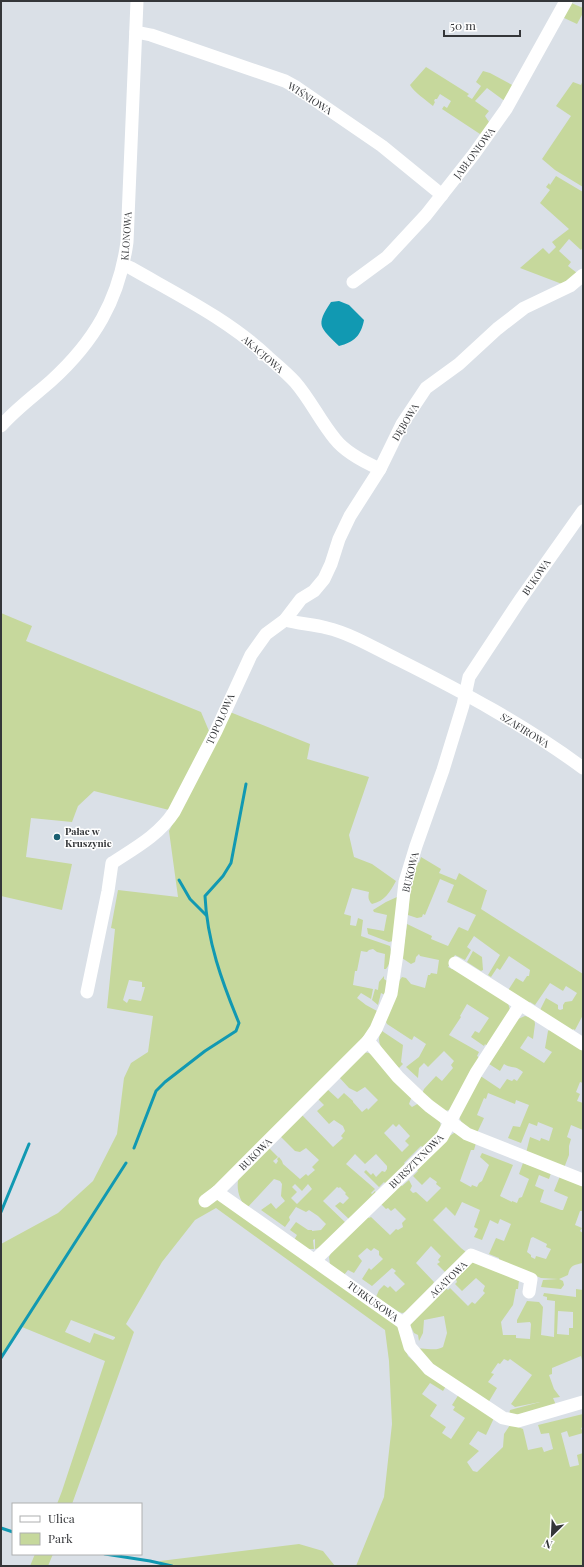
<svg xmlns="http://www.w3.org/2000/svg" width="584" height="1567" viewBox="0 0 584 1567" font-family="'Playfair Display',serif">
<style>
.green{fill:#c6d89c;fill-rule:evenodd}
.water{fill:#1199b2}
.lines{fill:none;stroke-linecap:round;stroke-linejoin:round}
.stream{stroke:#1199b2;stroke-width:3}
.minor{stroke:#fff;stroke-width:13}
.poi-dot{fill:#1a5f71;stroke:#fff;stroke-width:1.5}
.labels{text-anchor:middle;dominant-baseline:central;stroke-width:3;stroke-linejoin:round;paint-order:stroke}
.street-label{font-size:10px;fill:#343639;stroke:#fff}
.poi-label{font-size:10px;font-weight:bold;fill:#343639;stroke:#fff;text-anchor:start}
</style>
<rect width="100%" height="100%" fill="#dae0e7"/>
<g class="green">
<polygon points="569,2 583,8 583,13 577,24 562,17"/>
<path d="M426 67 469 94 467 96 472 99 481 86 476 82 483 71 490 73 514 86 506 102 487 88 475 101 489 111 485 116 489 122 488 126 483 134H480L442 109 444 106 447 108 451 101 440 94 437 99H435L434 101 435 102 433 106C426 100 414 92 410 85Z"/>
<polygon points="583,80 583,187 555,170 542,159 571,116 556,106 573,82 581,85"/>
<polygon points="556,176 583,192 583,247 581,250 569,239 559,251 571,262 568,266 577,273 562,284 520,268 543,248 549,254 556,247 552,242 569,229 540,203 550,190 546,187 549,183 550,185"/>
<polygon points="1,613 32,626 26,641 201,712 209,731 169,810 94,791 78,806 72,822 31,818 26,857 72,864 62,910 1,896"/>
<path d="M230 712 310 744 307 759 369 777 349 835 354 857 372 864 396 881C390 892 385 901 372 904 368 900 368 897 369 892L352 888 344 914 351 916 350 925 356 926 358 918 363 920 361 936 390 946C392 954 391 963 386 969H384L385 954 377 952 373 949 369 950 367 952 361 951 357 971H355L353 985 373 989 371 999 361 993 357 998 366 1005 377 1011 370 1033 209 1193 397 1325 408 1356 422 1369 446 1386 443 1391 430 1383 422 1394 437 1405 430 1416 446 1427 442 1433 451 1439 465 1418 453 1410 455 1407 452 1405 459 1394 494 1418 486 1435 478 1431 469 1444 479 1451 467 1462 473 1471 477 1472 503 1447 504 1434 510 1425H513L523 1429 528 1450 542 1447 544 1452 553 1449 549 1433 541 1434 538 1425 583 1414V1427L581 1428 583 1433 569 1437 567 1431 561 1433 570 1467 579 1465 577 1455 583 1453V1566H356L384 1497 392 1424 389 1361 385 1330 216 1208 195 1220 162 1262 126 1324 134 1332 72 1504H57L62 1491 105 1361 22 1327 1 1359V1244L58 1213 93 1181 117 1134 124 1078 131 1063 148 1052 153 1016 107 1008 115 929 111 928 118 890 178 897 169 831ZM129 980 142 982V987H145L141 1001 129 999 127 1003 123 1000ZM71 1320 115 1337V1338L113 1340 94 1333 90 1343 65 1332Z"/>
<polygon points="421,857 441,869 439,873 456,880 459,873 486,890 487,890 481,909 583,974 583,1015 575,1030 573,1029 571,1032 539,1012 546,998 558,1005 558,1009 560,1010 563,1009 563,1005 565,1002 572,1001 577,993 566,986 563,991 550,983 535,1005 530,1002 528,1005 507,992 516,978 523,982 527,976 529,976 530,970 509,956 500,970 497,968 491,977 488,975 500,955 474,936 467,947 471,950 465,960 455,955 448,967 452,969 454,967 508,1003 510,1010 487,1046 485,1044 484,1046 471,1037 475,1031 479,1033 489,1018 467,1004 460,1016 461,1017 449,1035 479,1052 477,1056 480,1058 450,1110 444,1111 422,1094 424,1089 436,1076 442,1081 453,1068 451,1065 454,1061 444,1051 428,1067 424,1063 419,1068 418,1078 406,1067 419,1057 426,1044 414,1036 412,1040 410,1039 387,1024 385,1020 399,981 402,977 406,978 411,984 425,988 428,975 430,975 431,973 437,974 439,960 420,956 419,954 416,957 415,962 411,964 402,958 407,924 432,936 431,939 448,946 458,928 459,927 468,931 476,915 447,902 454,885 440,879 425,915 423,914 422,917 417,918 408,915 410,887 416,861 419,863"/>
<polygon points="397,897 398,898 393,941 389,942 368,934 367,928 384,931 387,915 374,912 373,910 386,902"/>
<polygon points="473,951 482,957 483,970 481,971 467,962"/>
<polygon points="384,976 384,979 387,981 385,995 381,993 378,1005 372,1000 375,989 378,990 379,982"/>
<path d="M525 1016 534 1018 535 1024 533 1039 528 1036 520 1048 544 1063 552 1052 545 1048 548 1031 551 1028 583 1049V1083L580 1082 576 1092 580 1094 577 1101 583 1103V1130L571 1125 567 1137 571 1139 569 1146V1155L564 1168 526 1153 530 1137 540 1141 541 1138 549 1141 553 1128 538 1122 537 1126 529 1123 521 1143 508 1138 513 1126 520 1127 529 1105 516 1100 515 1104 488 1093 486 1099 484 1098 477 1115 484 1118 477 1133C470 1129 460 1124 459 1116L478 1076 482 1077 500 1089 507 1079 512 1081 514 1079 517 1081 523 1072C515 1065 512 1069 504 1064L500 1071 486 1062 498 1044 501 1046 502 1045 499 1043 518 1019Z"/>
<path d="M382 1031 403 1045 401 1062 403 1064 399 1068C390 1059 372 1044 382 1031Z"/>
<path d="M363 1052 369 1053 373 1056 412 1096 409 1104 412 1107 419 1103 440 1121 441 1128 425 1149 421 1146 404 1163 407 1166 387 1185 384 1182 379 1187 364 1172 366 1170 371 1175 373 1173 376 1177 382 1171 385 1172 387 1169V1166L376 1154 365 1164 355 1154 346 1164 375 1189 371 1193 372 1194 375 1191 377 1195 350 1220 335 1206 340 1202 343 1204 349 1198 345 1194 346 1193 340 1187 339 1188 337 1187 323 1201 347 1224 319 1248 315 1249V1239L313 1240 314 1249H307L294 1240 297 1235 290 1230 296 1222 308 1230H312V1231L321 1230 326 1224 318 1216 309 1210 306 1212 296 1207 289 1217 290 1220 285 1227 261 1210 271 1203 276 1209 285 1201 281 1196 282 1184 280 1181 274 1179 247 1208C239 1201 234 1184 241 1173 245 1166 262 1154 269 1148L278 1157 273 1161 276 1164 278 1161 277 1159 279 1157 282 1161 283 1164 300 1179 306 1174 308 1176 315 1170 312 1167 319 1160 306 1148 300 1152 295 1151 279 1135 302 1115 333 1147 343 1138 341 1136 345 1131 343 1126 334 1120 329 1124 317 1111 324 1105 316 1097 327 1089 338 1099 344 1093 353 1101V1102L362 1112 367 1108 368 1110 378 1100 365 1087 357 1092 349 1088 338 1076ZM393 1124 396 1127 399 1124 410 1136 405 1141 409 1145 402 1152 384 1133ZM295 1184 302 1191 308 1184 312 1189 297 1204 291 1198 297 1192 292 1187Z"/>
<path d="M454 1133H457L476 1143 474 1150H471L460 1181 471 1187 472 1185 477 1187 479 1183 482 1181 489 1165 480 1157 482 1153 513 1165 500 1196 512 1202V1201L517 1203 519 1198 522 1197 529 1179 519 1174 523 1163 551 1173 549 1179 539 1175 535 1186 544 1190 540 1202 561 1210H563L568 1197 554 1191 560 1176 583 1185V1211H580L575 1225 582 1228 580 1231 583 1233V1263C574 1265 570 1265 568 1275L559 1279 563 1281 564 1285 561 1289 541 1287 543 1280 558 1279 541 1278 499 1261V1258L489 1254 496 1238 504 1241 511 1224 500 1219 498 1224 490 1220 482 1240 474 1237 478 1229 474 1227 480 1210 462 1202 455 1216 446 1207 433 1220 461 1248 466 1252 445 1272 437 1264 440 1262 438 1260 441 1256 431 1246 416 1263 434 1282 433 1284 436 1286 407 1312 402 1313 399 1312 376 1297 379 1290 384 1285 388 1288 390 1286 396 1292 405 1284 394 1273 396 1271 392 1268 372 1286 362 1279 369 1268 371 1270 383 1259 379 1255V1251L374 1248 371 1251 367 1248 358 1256 362 1261 354 1273 348 1270 344 1275 330 1265 329 1257 332 1251 366 1215 369 1218 371 1217 390 1235 396 1229 398 1230 403 1227 402 1223 406 1219 395 1208 391 1211 388 1208 386 1209 380 1203 399 1183 402 1186 409 1180 412 1186 410 1190 413 1193 416 1192 427 1202 441 1188 436 1184 437 1182 430 1177 422 1185 413 1176 418 1171 416 1169 445 1139ZM533 1237 547 1244 546 1247 551 1249 546 1259 536 1256 535 1259 531 1257V1255L527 1252 531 1238Z"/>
<path d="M474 1261 519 1280 518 1289H516L513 1305 501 1322 503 1335H516V1338L530 1339 531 1324 530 1322 517 1323V1320L527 1301 539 1302 543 1307 541 1335 554 1337 555 1301 547 1300V1297L543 1296 544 1293 576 1297V1289L583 1290V1365L581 1356 552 1368V1374L549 1375 554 1389 560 1397 553 1398 556 1405 519 1416 509 1415 510 1410 540 1402 515 1407 511 1404 532 1375 510 1359 508 1361 504 1359 500 1364 498 1363 491 1373 494 1374 488 1382 497 1388 488 1403 432 1366 417 1349C425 1347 435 1352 443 1347L447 1333 444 1316 424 1320 423 1333 419 1341 418 1335 414 1333 410 1325 445 1287 448 1290 450 1288 468 1306 472 1302 475 1304 485 1293 483 1291 485 1286 476 1278 462 1291 455 1284 457 1282 455 1277ZM558 1311 573 1312V1328H569V1335L557 1334Z"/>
<polygon points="299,1544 323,1551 335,1566 158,1566 160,1561"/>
<polygon points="35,1554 53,1554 48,1566 30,1566"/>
</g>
<path class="water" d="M339 301 349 305 364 320C361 336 354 342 339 346 320 327 315 326 331 302Z"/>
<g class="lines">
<g class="stream">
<polyline points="179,880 190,899 206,915"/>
<path d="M134 1148 156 1091 165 1082 205 1051 236 1031 239 1023C222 982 207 941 205 896L223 876 231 863 246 784"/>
<polyline points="1,1212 29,1144"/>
<polyline points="1,1358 126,1163"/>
<polyline points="1,1528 13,1532"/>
<polyline points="105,1554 150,1561 172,1566"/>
</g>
<g class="minor">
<polyline points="136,32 151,35 285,81 296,87 382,146 442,195"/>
<path d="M124 265 131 268C178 295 229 320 268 357 277 365 287 373 295 382 310 399 320 421 335 439 346 453 364 462 380 469"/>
<polyline points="353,282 387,257 426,215 474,154 506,109 566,1"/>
<path d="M1 426C16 409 34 396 51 381 94 342 119 300 127 242L137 1"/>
<path d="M285 620C299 624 313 624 327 628 352 634 376 649 399 660 463 692 526 726 583 768"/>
<polyline points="455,963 583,1044"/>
<path d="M87 992 108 891 112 863C135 848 159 835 174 812L216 731 251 655 266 634 285 620 301 599 314 591 324 579 331 564 339 539 350 516 380 469 402 424 426 388 459 364 497 329 524 308 570 286 583 275"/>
<polyline points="368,1041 398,1077 419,1097 429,1106 467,1134 583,1180"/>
<polyline points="217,1192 403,1323 410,1347 429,1369 503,1418 518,1421 583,1402"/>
<polyline points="205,1201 217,1192 368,1041 376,1029 391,994 397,954 405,882 416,846 443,770 463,705 469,677 520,600 583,511"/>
<polyline points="315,1260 442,1137 476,1073 520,1005"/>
<polyline points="403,1323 471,1255 531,1279 529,1292"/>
</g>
</g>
<circle class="poi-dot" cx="57" cy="837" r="4"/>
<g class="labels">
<g class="street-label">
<text transform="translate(310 98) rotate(33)">WIŚNIOWA</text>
<text transform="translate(474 153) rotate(-53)">JABŁONIOWA</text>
<text transform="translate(126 236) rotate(-86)">KLONOWA</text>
<text transform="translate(263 354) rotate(41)">AKACJOWA</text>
<text transform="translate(405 422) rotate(-59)">DĘBOWA</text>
<text transform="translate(536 577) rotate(-55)">BUKOWA</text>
<text transform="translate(220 719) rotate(-66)">TOPOLOWA</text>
<text transform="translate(525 730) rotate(32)">SZAFIROWA</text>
<text transform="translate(410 872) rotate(-76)">BUKOWA</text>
<text transform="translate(255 1154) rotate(-45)">BUKOWA</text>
<text transform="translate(416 1161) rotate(-45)">BURSZTYNOWA</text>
<text transform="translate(448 1279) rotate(-44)">AGATOWA</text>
<text transform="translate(373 1301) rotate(36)">TURKUSOWA</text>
</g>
<g class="poi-label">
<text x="65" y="831">Pałac w<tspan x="65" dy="12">Kruszynie</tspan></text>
</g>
</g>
<rect width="584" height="1567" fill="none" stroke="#343639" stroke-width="4"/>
<rect x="12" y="1503" width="130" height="52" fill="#ffffff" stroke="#aeafb0"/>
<rect x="20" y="1516" width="20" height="6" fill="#ffffff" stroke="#aeafb0"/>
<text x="48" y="1523" font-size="12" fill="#343639">Ulica</text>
<rect x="20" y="1533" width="20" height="12" fill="#c6d89c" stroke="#aeafb0"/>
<text x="48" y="1543" font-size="12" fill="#343639">Park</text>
<g transform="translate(552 1535) rotate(204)" stroke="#ffffff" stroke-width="3" paint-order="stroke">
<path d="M0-3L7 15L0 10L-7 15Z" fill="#343639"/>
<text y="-6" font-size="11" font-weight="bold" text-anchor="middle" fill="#343639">N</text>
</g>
<path d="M444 30v6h76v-6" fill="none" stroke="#343639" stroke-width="2"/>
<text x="450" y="30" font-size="12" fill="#343639" stroke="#ffffff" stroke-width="3" paint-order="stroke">50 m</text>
</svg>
